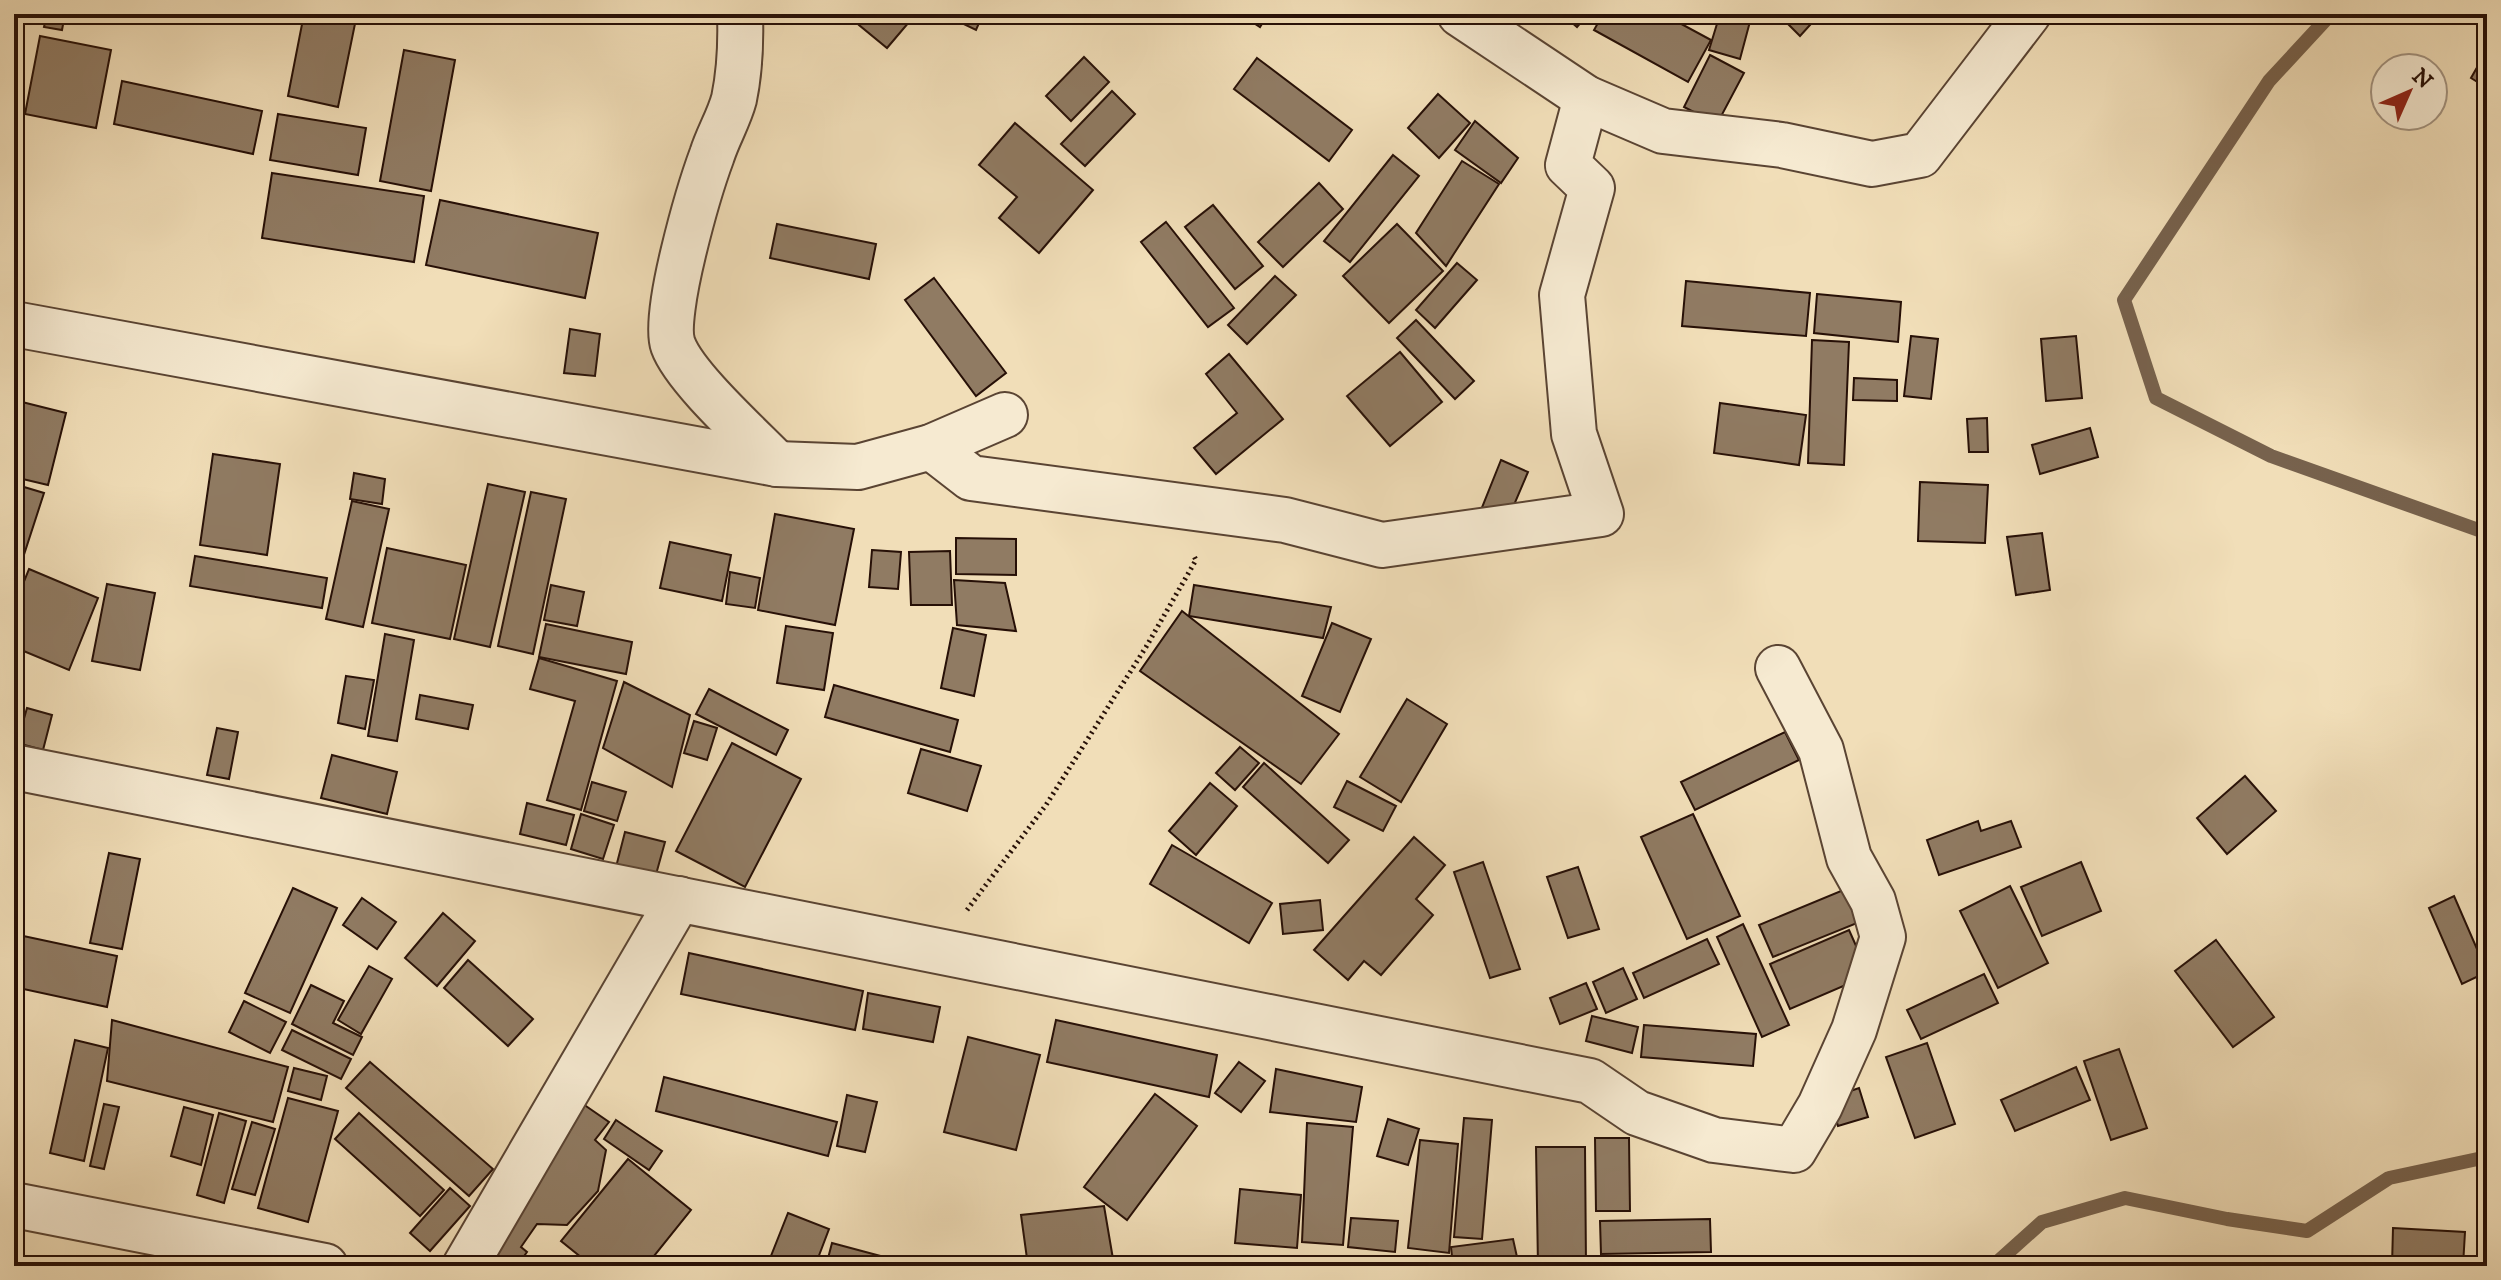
<svg xmlns="http://www.w3.org/2000/svg" width="2501" height="1280" viewBox="0 0 2501 1280" font-family="'IM FELL DW Pica',serif">
<style>
.lines{fill:none;stroke-linecap:round;stroke-linejoin:round}
.stream{stroke:#77624d;stroke-width:14}
.building{fill:#907b63;stroke:#271007;stroke-width:2}
.minor-casing{stroke:#5a4433;stroke-width:48}
.path{stroke:#271007;stroke-width:5;stroke-dasharray:2 4;stroke-linecap:butt}
.minor{stroke:#f6ead1;stroke-width:44}
</style>
<rect width="100%" height="100%" fill="#f1deb8"/>
<filter id="stains"><feTurbulence type="fractalNoise" baseFrequency=".0025" numOctaves="4"/><feColorMatrix values="0 0 0 0 .2 0 0 0 0 .09 0 0 0 0 .02 0 0 0 .5 -.17"/></filter>
<radialGradient id="worn" r=".72"><stop offset=".6" stop-color="#630" stop-opacity="0"/><stop offset="1" stop-color="#630" stop-opacity=".3"/></radialGradient>
<g class="lines">
<g class="stream">
<polyline points="2331,14 2269,81 2124,300 2156,398 2271,456 2487,533"/>
<polyline points="1993,1266 2042,1222 2125,1198 2227,1219 2307,1231 2389,1178 2487,1157"/>
</g>
</g>
<g class="building">
<polygon points="47,14 65,14 62,30 44,27"/>
<polygon points="304,14 357,14 338,107 288,96"/>
<polygon points="868,14 914,14 915,15 887,48 859,25"/>
<polygon points="943,14 983,14 976,30"/>
<polygon points="1240,14 1268,14 1260,27"/>
<polygon points="1562,14 1588,14 1577,27"/>
<polygon points="1603,14 1663,14 1711,40 1688,82 1594,30"/>
<polygon points="1720,14 1752,14 1740,59 1709,50"/>
<polygon points="1778,14 1820,14 1800,36"/>
<polygon points="40,36 111,50 96,128 25,114"/>
<polygon points="404,50 455,60 431,191 380,181"/>
<polygon points="2487,50 2487,88 2471,78"/>
<polygon points="1710,55 1744,73 1717,124 1684,107"/>
<polygon points="1084,57 1109,82 1071,121 1046,96"/>
<polygon points="1257,58 1352,130 1329,161 1234,89"/>
<polygon points="122,81 262,111 253,154 114,124"/>
<polygon points="1112,91 1135,114 1085,166 1061,144"/>
<polygon points="1438,94 1470,123 1439,158 1408,128"/>
<polygon points="278,114 366,128 358,175 270,160"/>
<polygon points="1475,121 1518,158 1501,183 1455,150"/>
<polygon points="1015,123 1093,190 1039,253 999,218 1017,197 979,165"/>
<polygon points="1393,155 1419,176 1350,262 1324,241"/>
<polygon points="1462,161 1499,184 1446,266 1416,233"/>
<polygon points="272,173 424,196 414,262 262,238"/>
<polygon points="1319,183 1343,209 1283,267 1258,242"/>
<polygon points="440,200 598,233 585,298 426,265"/>
<polygon points="1213,205 1263,266 1235,289 1185,227"/>
<polygon points="1166,222 1234,308 1208,327 1141,242"/>
<polygon points="777,224 876,244 869,279 770,258"/>
<polygon points="1397,224 1443,271 1389,323 1343,276"/>
<polygon points="1457,263 1477,280 1435,328 1416,310"/>
<polygon points="1275,276 1296,295 1247,344 1228,325"/>
<polygon points="934,278 1006,373 976,396 905,300"/>
<polygon points="1686,281 1810,293 1806,336 1682,326"/>
<polygon points="1817,294 1901,302 1898,342 1814,333"/>
<polygon points="1416,320 1474,381 1455,399 1397,338"/>
<polygon points="570,329 600,334 595,376 564,373"/>
<polygon points="1911,336 1938,339 1931,399 1904,396"/>
<polygon points="2076,336 2082,398 2046,401 2041,339"/>
<polygon points="1812,340 1849,342 1844,465 1808,463"/>
<polygon points="1400,352 1442,402 1390,446 1347,396"/>
<polygon points="1229,354 1283,419 1216,474 1194,448 1237,413 1206,374"/>
<polygon points="1854,378 1897,380 1897,401 1853,400"/>
<polygon points="14,400 66,413 48,485 14,477"/>
<polygon points="1720,403 1806,415 1799,465 1714,453"/>
<polygon points="1987,418 1988,452 1969,452 1967,419"/>
<polygon points="2090,428 2098,457 2040,474 2032,445"/>
<polygon points="213,454 280,464 267,555 200,545"/>
<polygon points="1501,460 1528,472 1505,526 1479,515"/>
<polygon points="354,473 385,479 382,504 350,499"/>
<polygon points="1920,482 1988,485 1985,543 1918,541"/>
<polygon points="14,484 44,493 20,567 14,565"/>
<polygon points="488,484 525,492 490,647 454,639"/>
<polygon points="531,492 566,499 533,654 498,646"/>
<polygon points="352,501 389,509 363,627 326,619"/>
<polygon points="775,514 854,529 835,625 758,610"/>
<polygon points="2042,533 2050,590 2016,595 2007,537"/>
<polygon points="956,538 1016,539 1016,575 956,574"/>
<polygon points="670,542 731,555 722,601 660,588"/>
<polygon points="387,548 466,565 450,639 372,623"/>
<polygon points="872,550 901,552 898,589 869,587"/>
<polygon points="950,551 952,605 911,605 909,552"/>
<polygon points="195,556 327,578 322,608 190,586"/>
<polygon points="29,569 98,598 69,670 14,647 14,606"/>
<polygon points="730,572 760,578 755,608 726,604"/>
<polygon points="954,580 1005,583 1016,631 957,625"/>
<polygon points="107,584 155,593 140,670 92,661"/>
<polygon points="551,585 584,592 577,626 544,620"/>
<polygon points="1194,585 1331,607 1323,638 1189,616"/>
<polygon points="1182,611 1339,734 1301,784 1140,671"/>
<polygon points="1332,623 1371,639 1340,712 1302,696"/>
<polygon points="546,624 632,642 626,674 539,657"/>
<polygon points="786,626 833,633 824,690 777,683"/>
<polygon points="953,628 986,635 974,696 941,688"/>
<polygon points="385,634 414,640 397,741 368,736"/>
<polygon points="539,658 617,681 581,810 547,800 575,701 530,689"/>
<polygon points="346,676 374,680 365,729 338,723"/>
<polygon points="624,682 690,715 672,787 603,748"/>
<polygon points="834,685 958,720 950,752 825,717"/>
<polygon points="709,689 788,730 776,755 696,714"/>
<polygon points="420,695 473,705 468,729 416,719"/>
<polygon points="1407,699 1447,724 1401,802 1360,777"/>
<polygon points="27,708 52,715 43,750 17,743"/>
<polygon points="694,721 717,728 707,760 684,753"/>
<polygon points="217,728 238,732 229,779 207,775"/>
<polygon points="1785,732 1799,760 1695,810 1681,782"/>
<polygon points="732,743 801,779 745,887 676,851"/>
<polygon points="1240,747 1259,763 1235,790 1216,773"/>
<polygon points="921,749 981,766 967,811 908,793"/>
<polygon points="332,755 397,772 387,814 321,798"/>
<polygon points="1264,763 1349,840 1328,863 1243,787"/>
<polygon points="2245,776 2276,811 2227,854 2197,818"/>
<polygon points="1347,781 1396,806 1383,831 1334,807"/>
<polygon points="592,782 626,792 617,821 584,811"/>
<polygon points="1210,783 1237,806 1196,855 1169,831"/>
<polygon points="527,803 574,815 566,845 520,834"/>
<polygon points="581,814 614,825 603,859 571,849"/>
<polygon points="1693,814 1740,916 1687,939 1641,837"/>
<polygon points="1978,821 1981,831 2011,821 2021,847 1939,875 1927,840"/>
<polygon points="625,832 665,842 655,878 616,867"/>
<polygon points="1414,837 1445,865 1416,899 1433,915 1381,975 1364,961 1348,980 1314,950"/>
<polygon points="1172,845 1272,903 1249,943 1150,884"/>
<polygon points="109,853 140,859 122,949 90,943"/>
<polygon points="1483,862 1520,969 1490,978 1454,872"/>
<polygon points="2081,862 2101,911 2042,936 2021,887"/>
<polygon points="1578,867 1599,929 1568,938 1547,877"/>
<polygon points="1853,886 1867,919 1773,957 1759,925"/>
<polygon points="2010,886 2048,963 1998,988 1960,911"/>
<polygon points="293,888 337,908 290,1013 245,993"/>
<polygon points="2454,896 2487,972 2462,984 2429,908"/>
<polygon points="362,898 396,922 377,949 343,925"/>
<polygon points="1320,900 1323,930 1283,934 1280,904"/>
<polygon points="443,913 475,941 437,986 405,958"/>
<polygon points="1743,924 1789,1025 1762,1037 1717,937"/>
<polygon points="1849,930 1869,975 1790,1009 1770,964"/>
<polygon points="14,934 117,956 107,1007 14,987"/>
<polygon points="1707,939 1719,964 1644,998 1633,973"/>
<polygon points="2216,940 2274,1017 2233,1047 2175,971"/>
<polygon points="689,953 863,991 855,1030 681,994"/>
<polygon points="468,960 533,1019 508,1046 444,988"/>
<polygon points="369,966 392,979 361,1034 338,1020"/>
<polygon points="1623,968 1637,999 1606,1013 1593,982"/>
<polygon points="1984,974 1998,1003 1921,1039 1907,1010"/>
<polygon points="1586,983 1597,1009 1560,1024 1550,998"/>
<polygon points="311,985 344,1001 333,1023 362,1037 353,1055 292,1024"/>
<polygon points="868,993 940,1007 933,1042 863,1029"/>
<polygon points="244,1001 286,1022 270,1053 229,1032"/>
<polygon points="1592,1016 1638,1027 1632,1053 1586,1041"/>
<polygon points="112,1020 288,1067 273,1122 107,1081"/>
<polygon points="1056,1020 1217,1055 1209,1097 1047,1062"/>
<polygon points="1644,1025 1756,1034 1753,1066 1641,1057"/>
<polygon points="292,1030 351,1059 341,1079 282,1050"/>
<polygon points="968,1037 1040,1055 1016,1150 944,1132"/>
<polygon points="75,1040 108,1048 84,1161 50,1153"/>
<polygon points="1927,1043 1955,1124 1915,1138 1886,1057"/>
<polygon points="2119,1049 2147,1128 2111,1140 2084,1061"/>
<polygon points="370,1062 493,1169 469,1196 346,1088"/>
<polygon points="1239,1062 1265,1081 1241,1112 1215,1093"/>
<polygon points="2076,1067 2090,1100 2015,1131 2001,1100"/>
<polygon points="294,1068 327,1076 321,1100 288,1091"/>
<polygon points="1276,1069 1362,1087 1356,1122 1270,1112"/>
<polygon points="664,1077 837,1122 828,1156 656,1111"/>
<polygon points="1859,1088 1868,1117 1838,1126 1830,1098"/>
<polygon points="1155,1094 1197,1126 1127,1220 1084,1187"/>
<polygon points="847,1095 877,1102 865,1152 837,1146"/>
<polygon points="288,1098 338,1111 308,1222 258,1208"/>
<polygon points="104,1104 119,1107 104,1169 90,1166"/>
<polygon points="583,1104 609,1122 595,1140 606,1150 598,1191 567,1225 537,1224 521,1247 527,1252 517,1266 502,1266 484,1254"/>
<polygon points="184,1107 213,1115 201,1165 171,1156"/>
<polygon points="219,1113 246,1121 224,1203 197,1195"/>
<polygon points="359,1113 444,1190 420,1216 335,1139"/>
<polygon points="1464,1118 1492,1120 1482,1239 1454,1237"/>
<polygon points="1388,1119 1419,1129 1408,1165 1377,1156"/>
<polygon points="616,1120 662,1151 649,1170 604,1139"/>
<polygon points="252,1122 275,1129 255,1195 232,1189"/>
<polygon points="1307,1123 1353,1127 1343,1245 1302,1242"/>
<polygon points="1595,1138 1629,1138 1630,1211 1596,1211"/>
<polygon points="1420,1140 1458,1144 1449,1253 1408,1248"/>
<polygon points="1536,1147 1585,1147 1586,1266 1538,1266"/>
<polygon points="628,1159 691,1210 646,1266 592,1266 561,1241"/>
<polygon points="450,1188 470,1206 430,1251 410,1233"/>
<polygon points="1240,1189 1301,1195 1297,1248 1235,1243"/>
<polygon points="1104,1206 1113,1259 1060,1266 1028,1266 1021,1215"/>
<polygon points="788,1213 829,1229 815,1266 781,1266 769,1261"/>
<polygon points="1351,1218 1398,1221 1395,1252 1348,1247"/>
<polygon points="1710,1219 1711,1252 1601,1254 1600,1221"/>
<polygon points="2393,1228 2465,1232 2463,1266 2392,1266"/>
<polygon points="1513,1239 1519,1266 1453,1266 1451,1247"/>
<polygon points="832,1243 903,1262 902,1266 826,1266"/>
</g>
<g class="lines">
<g class="minor-casing">
<g id="minor">
<path d="M740 14C741 43 740 70 734 99 729 118 718 136 712 155 699 190 662 315 673 345 685 378 751 437 777 464"/>
<polyline points="1460,14 1586,98 1663,131 1782,145 1872,164 1920,155 2028,14"/>
<polyline points="14,324 777,464 858,467 931,447 1005,415"/>
<polyline points="931,447 971,478 1285,520 1382,545 1601,514 1574,434 1562,295 1592,188 1568,165 1586,98"/>
<polyline points="14,767 1590,1081 1637,1113 1714,1140 1794,1150 1820,1106 1854,1030 1883,937 1873,901 1849,858 1821,750 1778,668"/>
<polyline points="14,1205 325,1266"/>
<polyline points="465,1266 679,899"/>
</g>
</g>
<polyline class="path" points="967,910 1046,805 1146,647 1196,560 1193,554"/>
<use href="#minor" class="minor"/>
</g>
<rect width="2501" height="1280" fill="none" stroke="#f1deb8" stroke-width="48"/>
<rect x="16" y="16" width="2469" height="1248" fill="none" stroke="#271007" stroke-width="4"/>
<rect x="24" y="24" width="2453" height="1232" fill="none" stroke="#271007" stroke-width="2"/>
<g transform="translate(2409 92) rotate(45)"><circle r="38" fill="#f6ead1" stroke="#a39380" stroke-width="2"/>
<path d="M0-6L14 30L0 20L-14 30Z" fill="#8f2418"/>
<text y="-12" font-size="22" font-weight="bold" text-anchor="middle" fill="#271007">N</text>
</g>
<rect width="100%" height="100%" filter="url(#stains)"/>
<rect width="100%" height="100%" fill="url(#worn)"/>
</svg>
